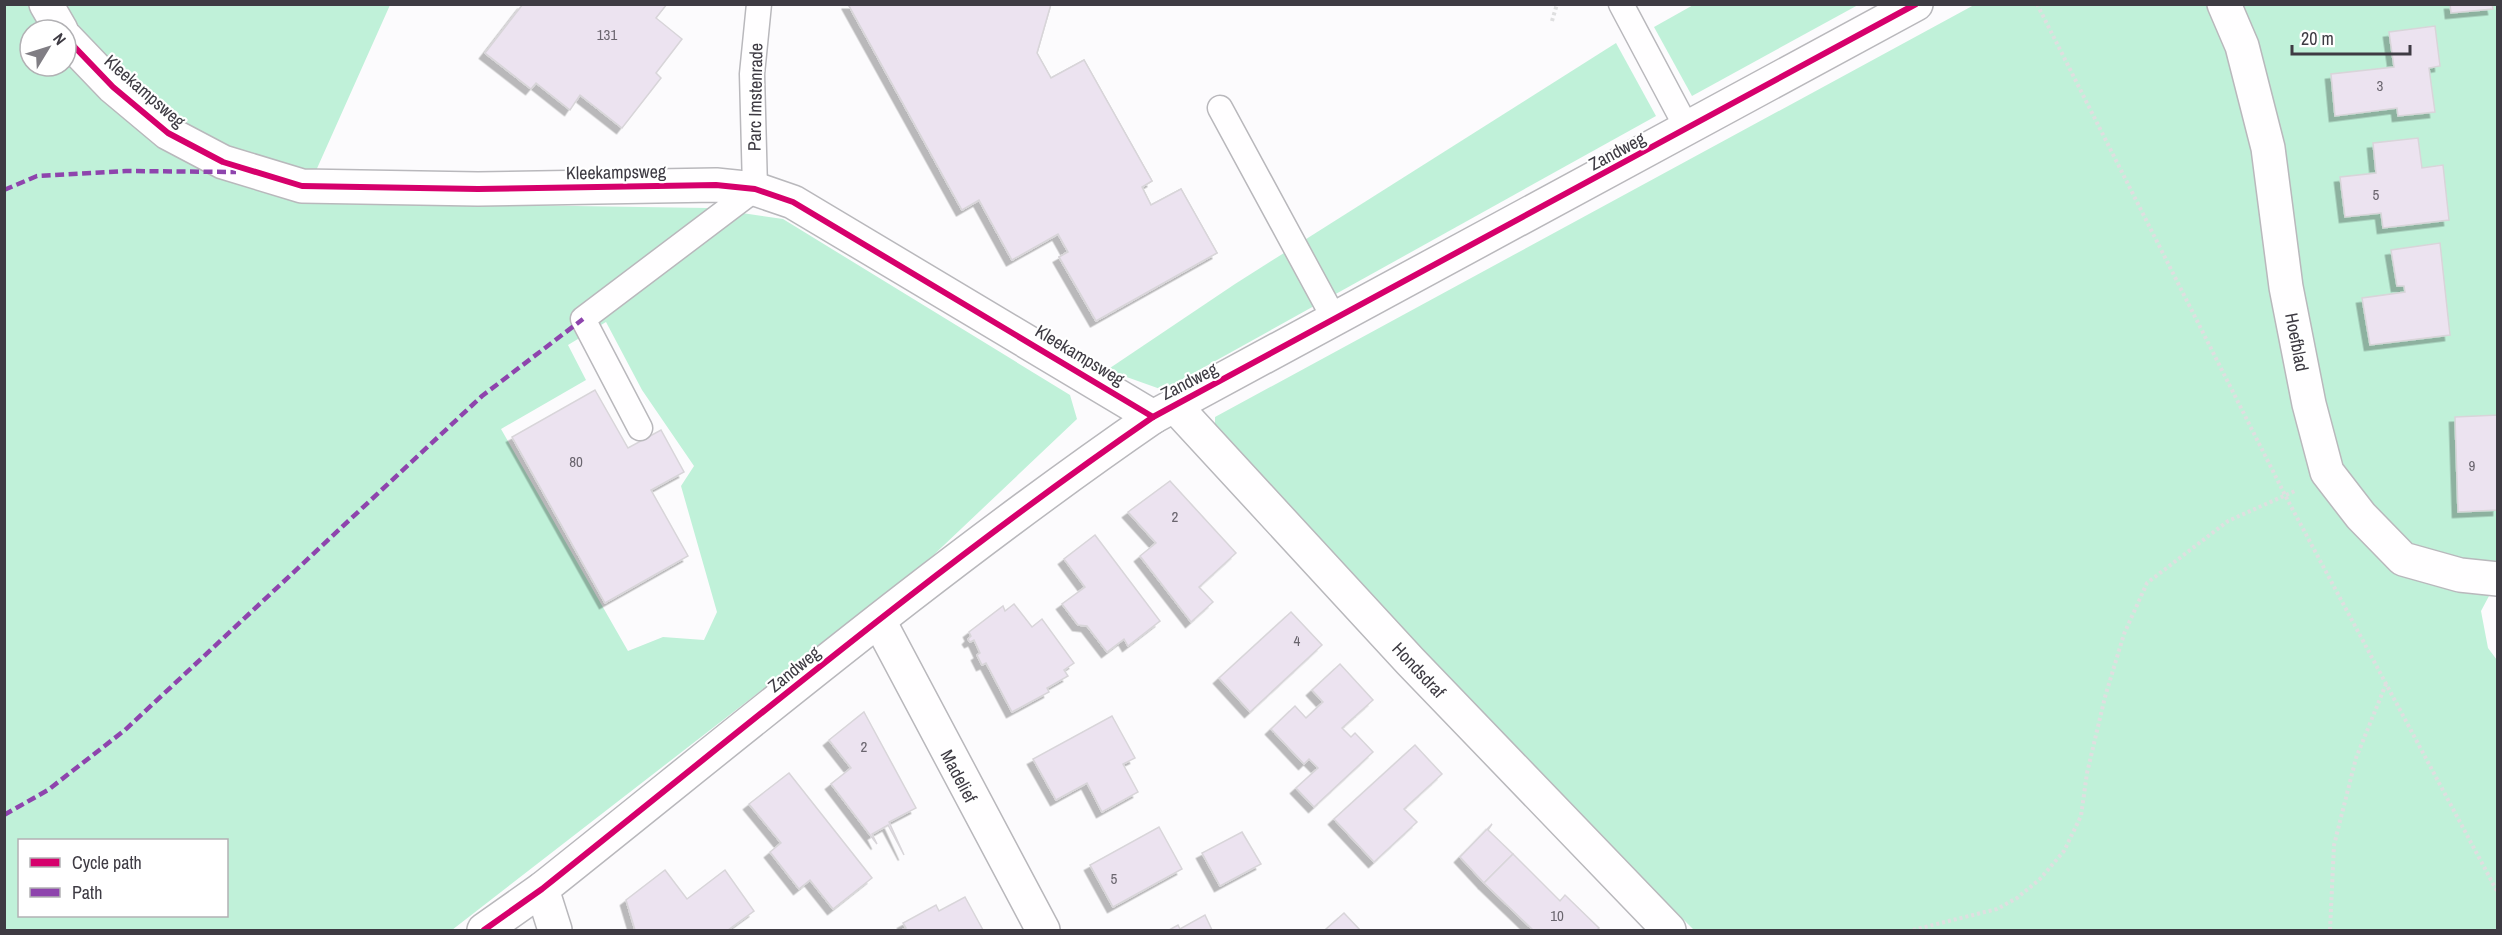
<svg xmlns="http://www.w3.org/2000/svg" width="2502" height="935" viewBox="0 0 2502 935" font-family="'Archivo Narrow',sans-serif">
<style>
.green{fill:#c0f1d9;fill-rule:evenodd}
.building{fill:#ece3f0;stroke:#d8d5d9;stroke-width:1.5;filter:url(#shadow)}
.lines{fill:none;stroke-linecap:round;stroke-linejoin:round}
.lane-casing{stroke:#b9b8bc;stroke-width:27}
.street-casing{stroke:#b9b8bc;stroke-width:36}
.path{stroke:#dfdfe0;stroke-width:4;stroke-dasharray:3 3;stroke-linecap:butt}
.lane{stroke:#fffeff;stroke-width:24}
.street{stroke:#fffeff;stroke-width:33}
.quiet{stroke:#8e44ad;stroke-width:4.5;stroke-dasharray:9 4.5;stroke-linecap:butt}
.cycleway-casing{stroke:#fff;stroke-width:10}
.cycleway{stroke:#d6006c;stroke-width:6}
.labels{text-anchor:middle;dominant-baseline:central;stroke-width:4.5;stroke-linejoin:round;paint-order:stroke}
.number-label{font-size:15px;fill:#6a656e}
.street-label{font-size:18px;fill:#3e3b43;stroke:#fff}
</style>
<defs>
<filter id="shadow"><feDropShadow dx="-5.5" dy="5.5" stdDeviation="0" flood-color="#0004"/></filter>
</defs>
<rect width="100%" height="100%" fill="#fcfbfd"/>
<g class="green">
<polygon points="1695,4 1858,4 1858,5 1692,96 1654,27"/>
<path d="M5 5H390L302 202 708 208 783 219 1070 395 1077 419 923 565 452 930H5ZM30 30H66V66H30ZM606 322 642 390 694 466 681 486 717 612 704 640 663 637 628 651 501 429 586 380 568 345ZM20 840H226V916H20Z"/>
<polygon points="1974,5 2497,5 2498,579 2481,611 2488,648 2497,660 2497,930 1694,930 1452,690 1215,431 1215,417"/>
<polygon points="1616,43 1656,116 1163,390 1107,370 1235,284"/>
</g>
<g class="building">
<polygon points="523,4 667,4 656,18 682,39 656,73 661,78 622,128 580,95 570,110 536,83 531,89 485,53"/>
<polygon points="848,4 1051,4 1037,53 1051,78 1084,60 1152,181 1142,187 1151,205 1181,189 1217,253 1096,321 1059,257 1068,252 1058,234 1012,260 979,200 962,210"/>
<polygon points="848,4 1051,4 1037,53 1051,78 1084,60 1152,181 1142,187 1151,205 1181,189 1217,253 1096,321 1059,257 1068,252 1058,234 1012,260 979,200 962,210"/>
<polygon points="2450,4 2492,4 2493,9 2451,13"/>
<polygon points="2435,26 2440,66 2429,68 2435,112 2398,116 2397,108 2335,116 2331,74 2394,67 2389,32"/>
<polygon points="2418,138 2422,168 2443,165 2449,220 2383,228 2381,213 2345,217 2340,177 2376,173 2373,143"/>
<polygon points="2440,243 2450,335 2370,345 2362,298 2405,292 2404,286 2397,286 2391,250"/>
<polygon points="595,390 628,448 661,430 684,472 651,490 688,556 605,603 512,437"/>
<polygon points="2498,415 2498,510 2458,512 2455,417"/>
<polygon points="1170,481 1236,553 1199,587 1213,602 1191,622 1140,556 1156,543 1128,512"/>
<polygon points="1095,535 1160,621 1128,646 1124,639 1107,652 1087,626 1078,625 1062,604 1085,587 1064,559"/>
<polygon points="1014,604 1032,627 1042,619 1074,663 1064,670 1068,676 1047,688 1049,692 1012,712 986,663 982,665 977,655 980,653 974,640 970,642 968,639 971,636 969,632 1003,606 1005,611"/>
<polygon points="1291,612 1322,645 1250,712 1219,678"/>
<polygon points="1340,664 1373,700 1342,728 1351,737 1355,733 1373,752 1314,807 1296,788 1318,768 1309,759 1304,764 1271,729 1295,706 1306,718 1323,702 1312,690"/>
<polygon points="864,712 916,808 889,822 904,855 888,825 872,834 877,844 831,784 851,768 829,740"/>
<polygon points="1112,716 1135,758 1123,764 1138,792 1102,812 1087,783 1056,800 1033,759"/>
<polygon points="1415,745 1442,774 1404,809 1417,822 1374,862 1334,819"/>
<polygon points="789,773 872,878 833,909 810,880 799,889 770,852 781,843 749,804"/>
<polygon points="1492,824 1488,830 1513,854 1484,883 1460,857"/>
<polygon points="1159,827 1182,869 1113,907 1090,865"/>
<polygon points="1242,832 1261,864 1220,886 1202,853"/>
<polygon points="1513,854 1560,901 1565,895 1599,928 1597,930 1533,930 1484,883"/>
<polygon points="665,870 687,899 725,870 754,911 728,930 635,930 626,900"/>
<polygon points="965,897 983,930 902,930 906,928 903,923 936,905 939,911"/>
<polygon points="1344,913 1360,930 1325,930"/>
<polygon points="1205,915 1212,930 1169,930 1178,925 1180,929"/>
</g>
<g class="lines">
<g class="lane-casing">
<g id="lane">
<polyline points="1621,4 1688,130"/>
<polyline points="1220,108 1335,320"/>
<polyline points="640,428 583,319 755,189 752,74 759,4"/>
</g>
</g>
<g class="street-casing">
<g id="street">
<polyline points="46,4 61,30"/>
<polyline points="2224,4 2242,46 2268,148 2286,287 2309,404 2327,472 2361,516 2403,559 2460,575 2498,579"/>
<polyline points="66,38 113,87 168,133 223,162 302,186 478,189 716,185 755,189 793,202 1153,417"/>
<polyline points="1174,405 1410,661 1669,930"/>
<polyline points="879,621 1043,930"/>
<polyline points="542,889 555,930"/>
<path d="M484 930 542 889C743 729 941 563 1153 417L1916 4"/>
</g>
</g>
<g class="path">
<polyline points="2037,4 2286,497 2498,893"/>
<polyline points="1552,21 1557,4"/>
<polyline points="1913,930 1997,909 2017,898 2040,879 2064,851 2081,816 2087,773 2105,697 2124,634 2147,583 2228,521 2295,491"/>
<polyline points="2330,930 2334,845 2356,758 2386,684"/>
</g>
<use href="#lane" class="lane"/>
<use href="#street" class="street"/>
<g class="quiet">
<polyline points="4,190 37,176 126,171 236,172"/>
<polyline points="4,815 48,790 125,730 482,396 583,319"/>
</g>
<g class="cycleway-casing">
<g id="cycleway">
<polyline points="66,38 113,87 168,133 223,162 302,186 478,189 716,185 755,189 793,202 1153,417"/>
<path d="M484 930 542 889C743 729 941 563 1153 417L1916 4"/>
</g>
</g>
<use href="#cycleway" class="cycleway"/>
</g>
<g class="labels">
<g class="number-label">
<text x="607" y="34">131</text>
<text x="2380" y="85">3</text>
<text x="2376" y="194">5</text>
<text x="576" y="461">80</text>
<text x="2472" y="465">9</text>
<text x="1175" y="516">2</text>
<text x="1297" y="640">4</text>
<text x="864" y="746">2</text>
<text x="1114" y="878">5</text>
<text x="1557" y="915">10</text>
</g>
<g class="street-label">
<text transform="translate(145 91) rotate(41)">Kleekampsweg</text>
<text transform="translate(755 97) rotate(-89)">Parc Imstenrade</text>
<text transform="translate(1617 151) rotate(-28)">Zandweg</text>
<text transform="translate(616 172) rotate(-1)">Kleekampsweg</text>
<text transform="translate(2297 342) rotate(79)">Hoefblad</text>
<text transform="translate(1080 355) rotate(31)">Kleekampsweg</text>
<text transform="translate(1189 381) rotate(-27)">Zandweg</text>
<text transform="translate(794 669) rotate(-39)">Zandweg</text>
<text transform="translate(1419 670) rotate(47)">Hondsdraf</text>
<text transform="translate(959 776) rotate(62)">Madelief</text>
</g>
</g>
<rect width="2502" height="935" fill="none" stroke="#3e3b43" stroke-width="12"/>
<rect x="18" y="839" width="210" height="78" fill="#ffffff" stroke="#b2b1b4" stroke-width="1.5"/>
<rect x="30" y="858" width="30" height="9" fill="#d6006c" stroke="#b2b1b4" stroke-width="1.5"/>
<text x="72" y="869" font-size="18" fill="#3e3b43">Cycle path</text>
<rect x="30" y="888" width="30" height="9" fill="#8e44ad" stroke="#b2b1b4" stroke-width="1.5"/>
<text x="72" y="899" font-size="18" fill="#3e3b43">Path</text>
<g transform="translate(48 48) rotate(52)"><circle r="28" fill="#ffffff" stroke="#b2b1b4" stroke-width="1.5"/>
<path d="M0-4.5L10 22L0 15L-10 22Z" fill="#807e84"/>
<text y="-9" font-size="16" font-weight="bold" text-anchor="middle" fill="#3e3b43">N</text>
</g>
<path d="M2292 45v9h118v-9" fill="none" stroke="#3e3b43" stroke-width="3"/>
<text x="2301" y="45" font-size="18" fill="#3e3b43" stroke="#ffffff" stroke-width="4.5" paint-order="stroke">20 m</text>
</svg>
